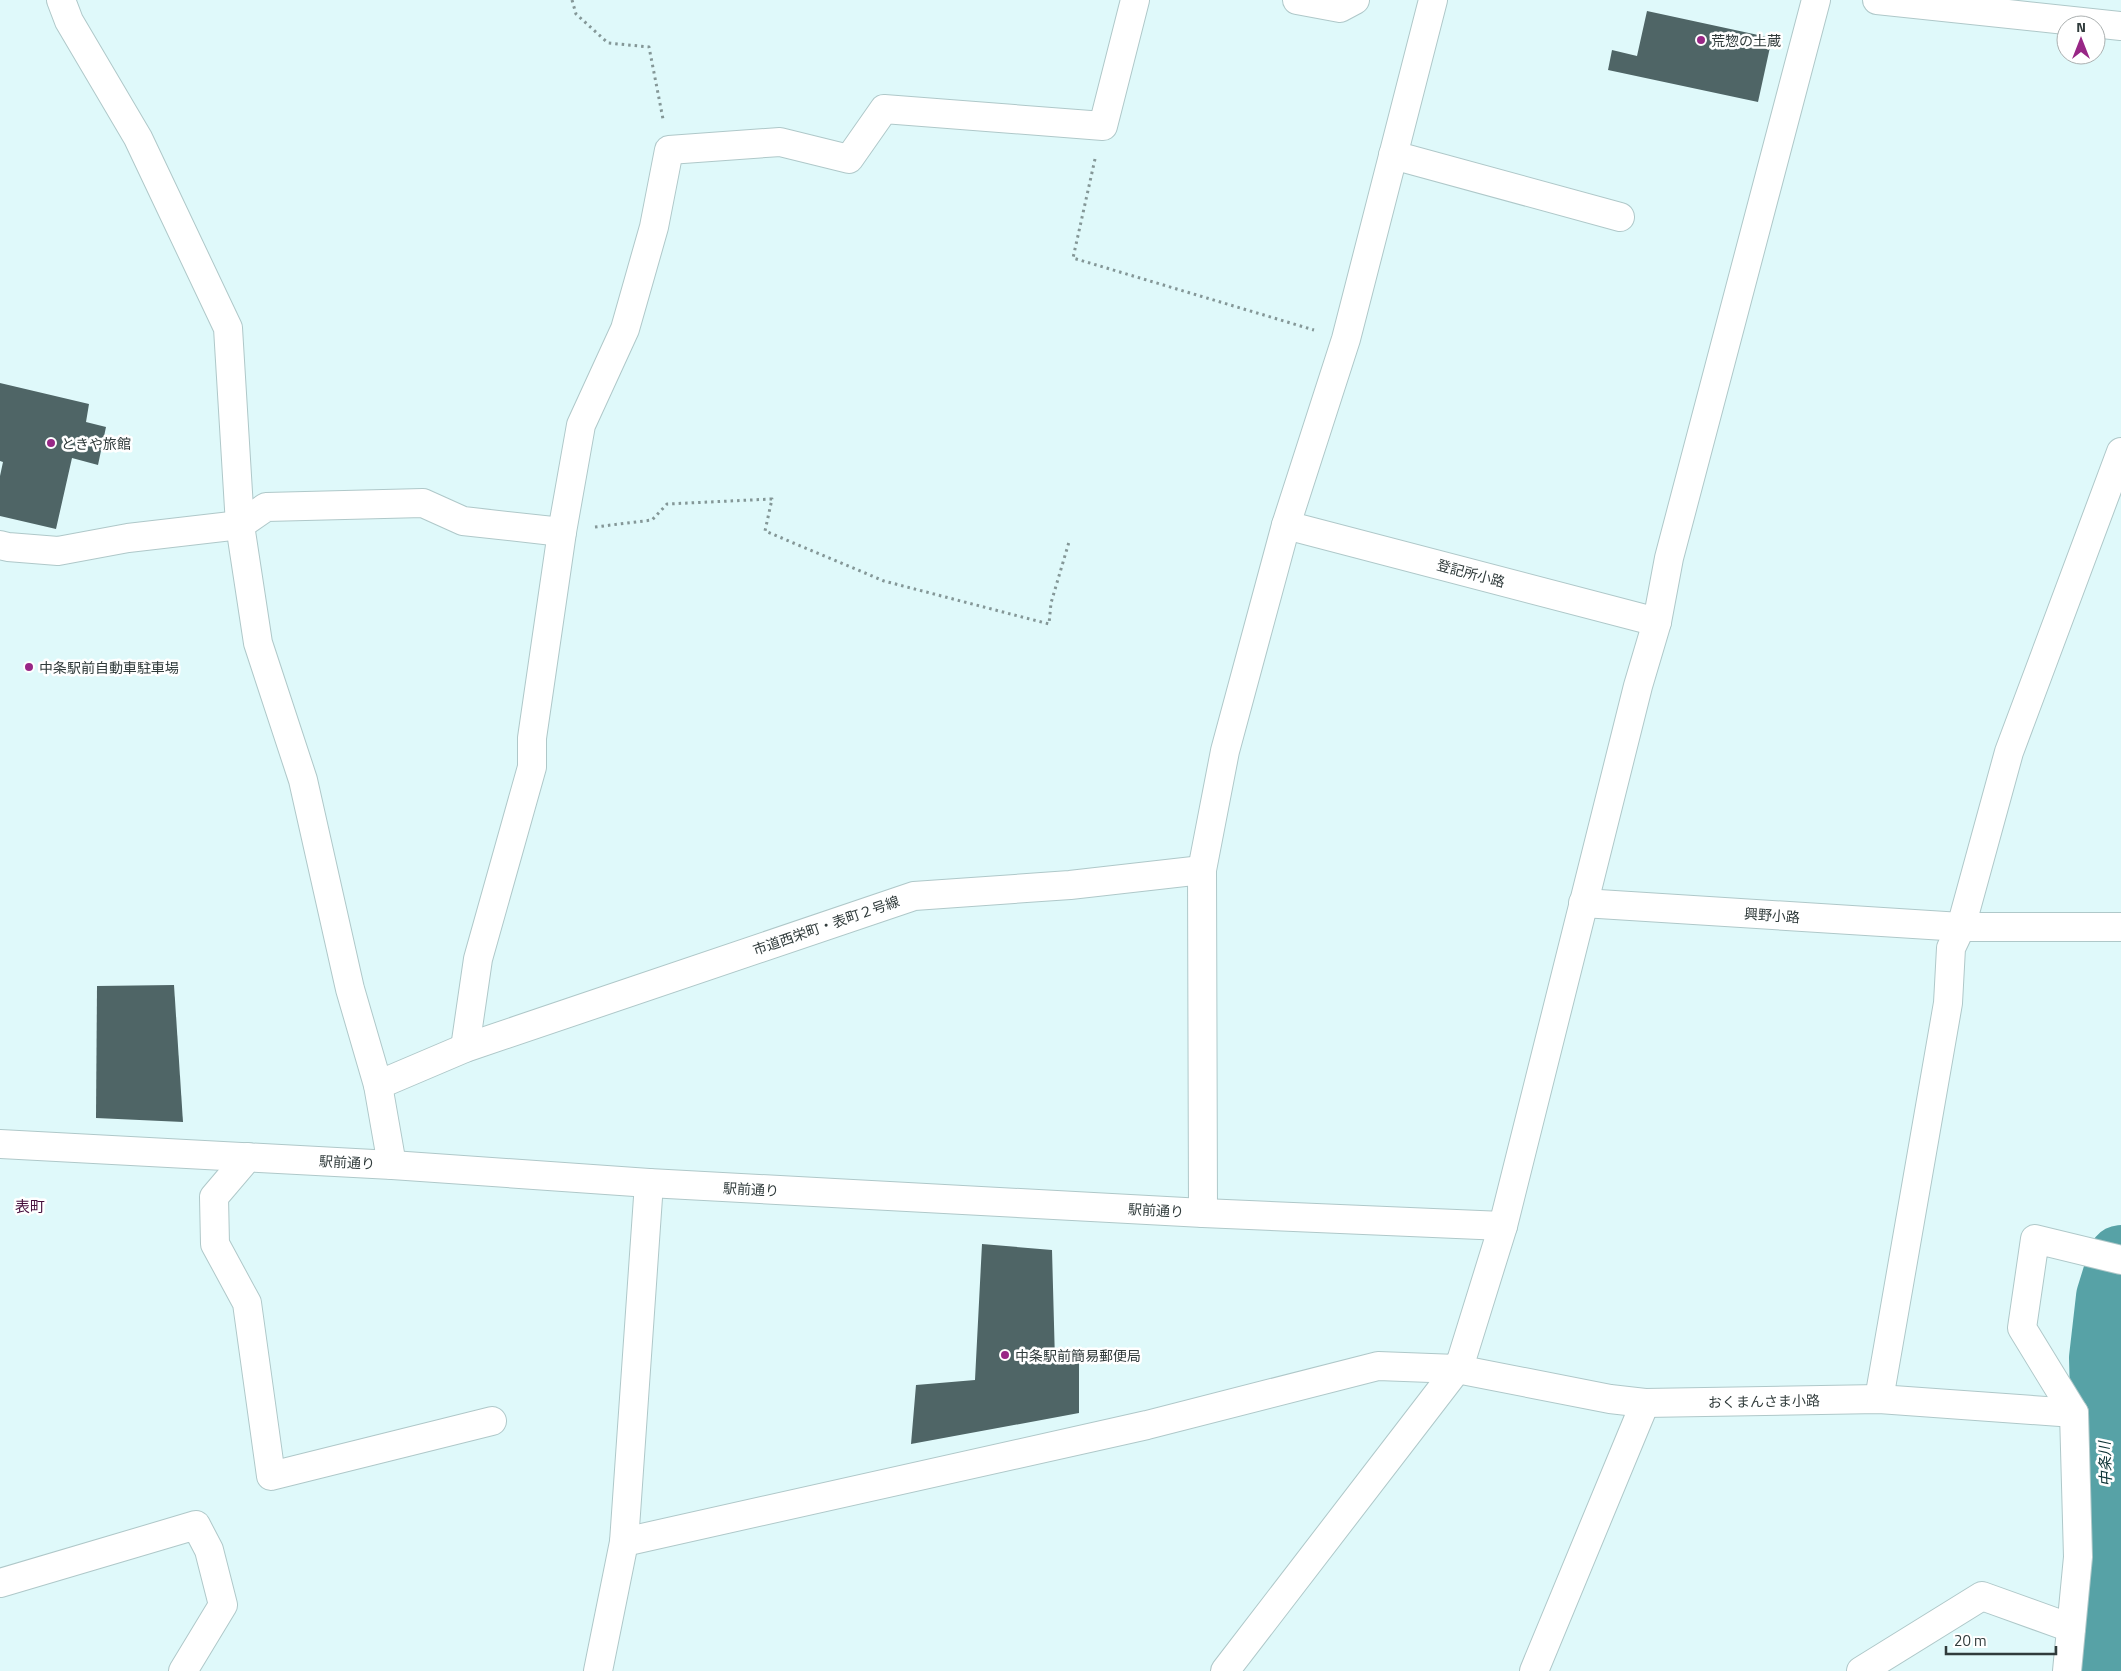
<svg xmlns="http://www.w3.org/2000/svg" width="2121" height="1671" viewBox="0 0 2121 1671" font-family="'Titillium Web','Noto Sans JP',sans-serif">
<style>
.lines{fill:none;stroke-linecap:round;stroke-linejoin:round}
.river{stroke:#57a2a6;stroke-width:66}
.building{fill:#4f6566}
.street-casing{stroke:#afc8c9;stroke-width:30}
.secondary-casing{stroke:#afc8c9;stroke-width:30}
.path{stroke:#849797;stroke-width:3;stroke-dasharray:2.5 4;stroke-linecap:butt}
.street{stroke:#fff;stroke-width:28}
.secondary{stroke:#fff;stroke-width:28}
.poi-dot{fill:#982786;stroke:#fff;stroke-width:2}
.labels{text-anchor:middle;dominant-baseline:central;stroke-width:5;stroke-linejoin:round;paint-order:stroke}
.poi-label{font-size:14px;fill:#303b3b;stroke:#fff;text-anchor:start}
.street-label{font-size:14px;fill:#303b3b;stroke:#fff}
.neighbourhood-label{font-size:15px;fill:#450f3c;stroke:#fff}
.water-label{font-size:15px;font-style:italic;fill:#0e3436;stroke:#fff}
</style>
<rect width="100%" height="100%" fill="#dff9fa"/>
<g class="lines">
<polyline class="river" points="2098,1671 2109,1609 2102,1358 2109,1297 2121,1258"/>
</g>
<g class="building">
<polygon points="1647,11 1772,38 1758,102 1608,70 1612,50 1637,56"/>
<polygon points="0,383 89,404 86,422 106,427 98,465 72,458 56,529 0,516 0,476 3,462 0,461"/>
<polygon points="174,985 183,1122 96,1118 97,986"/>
<polygon points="982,1244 1052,1250 1055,1361 1079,1361 1079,1413 911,1444 916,1385 975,1380"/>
</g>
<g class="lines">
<g class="street-casing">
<g id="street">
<polyline points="61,0 69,21 138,138 228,328 240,525 258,643 303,780 350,989 378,1085 392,1165"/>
<polyline points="1297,0 1340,8 1355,0"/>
<polyline points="1877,0 2121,26"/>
<polyline points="1393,155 1620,217"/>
<polyline points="1286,525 1657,622"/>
<polyline points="0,545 8,547 58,551 128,538 240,525 266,507 423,503 463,521 562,532"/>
<polyline points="1583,903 1961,927 2121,927"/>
<polyline points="465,1048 478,959 532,767 532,738 562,532 581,425 625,329 654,227 669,150 780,142 849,159 884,109 1103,126 1135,0"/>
<polyline points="378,1085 465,1048 914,896 1070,885 1202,870"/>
<polyline points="248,1157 214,1197 215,1244 247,1303 271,1476 492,1421"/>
<polyline points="1203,1213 1202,870 1225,751 1286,525 1346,339 1433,0"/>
<polyline points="1879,1399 1948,1003 1951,948 1961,927 2009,752 2121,452"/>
<polyline points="624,1542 1147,1425 1378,1366 1457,1369 1610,1399 1645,1403 1879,1399 2074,1413"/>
<polyline points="0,1583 196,1525 209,1550 223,1605 183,1671"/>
<polyline points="598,1671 624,1542 649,1183"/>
<polyline points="1534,1671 1645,1403"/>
<polyline points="1861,1671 1982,1596 2071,1628"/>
<polyline points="2067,1671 2078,1557 2074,1413 2022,1328 2035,1239 2121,1260"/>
</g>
</g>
<g class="secondary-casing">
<g id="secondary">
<polyline points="0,1144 392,1165 649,1183 1203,1213 1503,1226"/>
<polyline points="1225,1671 1457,1369 1462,1358 1503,1226 1638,686 1657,622 1669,558 1816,0"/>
</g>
</g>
<g class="path">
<polyline points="572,0 576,14 608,43 649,47 663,119"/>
<polyline points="1095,159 1073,258 1314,330"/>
<polyline points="595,527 652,520 667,504 772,499 765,531 884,581 1049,624 1051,603 1069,542"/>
</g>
<use href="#street" class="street"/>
<use href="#secondary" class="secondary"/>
</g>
<g class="poi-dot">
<circle cx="1701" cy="40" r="5"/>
<circle cx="51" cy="443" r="5"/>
<circle cx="29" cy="667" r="5"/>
<circle cx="1005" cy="1355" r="5"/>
</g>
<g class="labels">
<g class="poi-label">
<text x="1711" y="40">荒惣の土蔵</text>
<text x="61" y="443">ときや旅館</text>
<text x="39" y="667">中条駅前自動車駐車場</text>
<text x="1015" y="1355">中条駅前簡易郵便局</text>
</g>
<g class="street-label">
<text transform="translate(1471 573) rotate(15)">登記所小路</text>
<text transform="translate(1772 915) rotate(4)">興野小路</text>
<text transform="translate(826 925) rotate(-19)">市道西栄町・表町２号線</text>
<text transform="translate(347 1162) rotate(3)">駅前通り</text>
<text transform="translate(751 1189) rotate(3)">駅前通り</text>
<text transform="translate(1156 1210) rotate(3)">駅前通り</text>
<text transform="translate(1764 1401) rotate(-1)">おくまんさま小路</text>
</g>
<g class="neighbourhood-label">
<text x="30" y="1206">表町</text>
</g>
<g class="water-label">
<text transform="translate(2105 1464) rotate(-92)">中条川</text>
</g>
</g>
<g transform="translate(2081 40)"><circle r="24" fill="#ffffff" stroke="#acb1b1"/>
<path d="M0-4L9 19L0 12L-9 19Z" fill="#982786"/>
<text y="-8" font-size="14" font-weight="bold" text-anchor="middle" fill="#303b3b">N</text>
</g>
<path d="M1946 1646v8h110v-8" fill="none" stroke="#303b3b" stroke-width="2.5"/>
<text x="1954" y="1646" font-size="15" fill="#303b3b" stroke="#ffffff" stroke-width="4" paint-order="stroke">20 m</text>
</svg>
